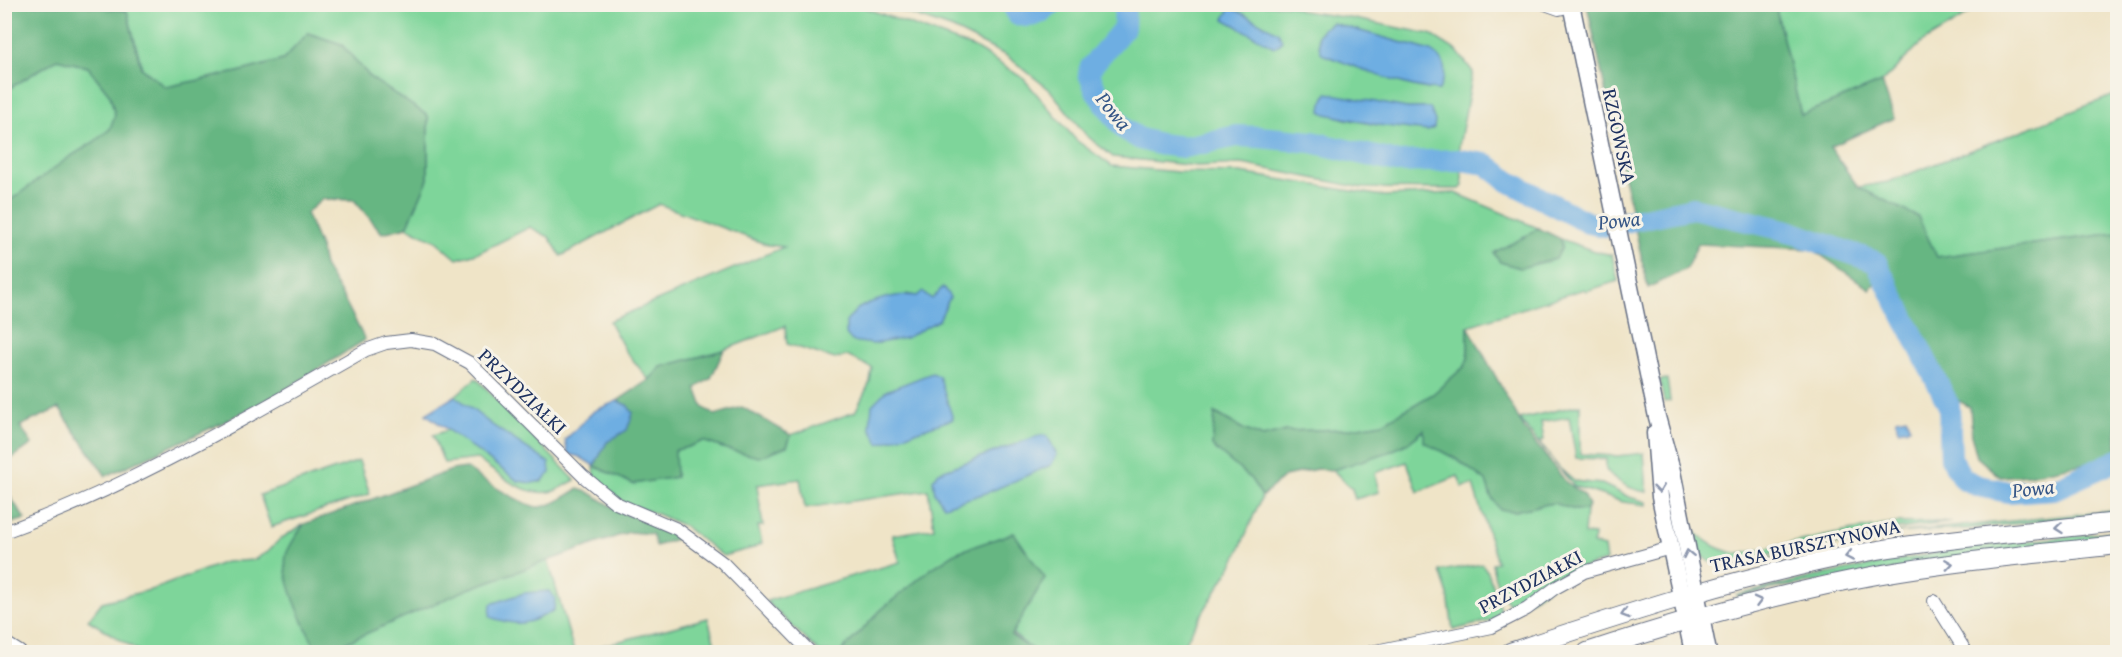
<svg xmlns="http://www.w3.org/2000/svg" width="2122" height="657" viewBox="0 0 2122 657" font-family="'Gentium Book Plus',serif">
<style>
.green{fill:#7ed59a;stroke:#4c827c;stroke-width:1.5;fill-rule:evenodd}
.forest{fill:#66b682;stroke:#407270;stroke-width:1.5}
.water{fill:#6eaee2;stroke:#446ea0;stroke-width:1.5}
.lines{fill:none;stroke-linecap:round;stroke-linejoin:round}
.river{stroke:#6eaee2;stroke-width:22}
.street-casing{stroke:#656e83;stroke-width:14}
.secondary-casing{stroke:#656e83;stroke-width:19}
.primary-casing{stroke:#656e83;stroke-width:20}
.street{stroke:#fff;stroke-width:12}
.secondary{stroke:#fff;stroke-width:16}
.primary{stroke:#fff;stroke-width:18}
.oneway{stroke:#8d97ae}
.labels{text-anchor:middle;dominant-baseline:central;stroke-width:6;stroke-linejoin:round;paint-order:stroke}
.street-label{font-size:20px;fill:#1b2f5e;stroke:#f7f3e8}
.water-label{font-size:21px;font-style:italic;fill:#345586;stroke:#f7f3e8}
</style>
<rect width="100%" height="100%" fill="#f7f3e8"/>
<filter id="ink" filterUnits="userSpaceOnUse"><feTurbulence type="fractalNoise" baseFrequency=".0167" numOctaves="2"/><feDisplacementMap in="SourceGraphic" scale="12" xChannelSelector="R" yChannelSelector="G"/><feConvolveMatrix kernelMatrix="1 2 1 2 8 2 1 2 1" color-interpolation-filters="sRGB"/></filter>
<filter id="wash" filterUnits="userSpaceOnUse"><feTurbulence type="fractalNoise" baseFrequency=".008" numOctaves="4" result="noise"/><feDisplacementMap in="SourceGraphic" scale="24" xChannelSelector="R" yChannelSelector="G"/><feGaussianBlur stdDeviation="1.35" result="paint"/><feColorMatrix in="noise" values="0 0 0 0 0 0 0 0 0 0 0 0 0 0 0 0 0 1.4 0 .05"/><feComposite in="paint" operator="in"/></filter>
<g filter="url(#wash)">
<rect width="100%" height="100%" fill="#efe4c7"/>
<g class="green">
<path d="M81 5H857L975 48 1023 78 1076 140 1112 166 1178 172 1240 173 1383 196 1456 193 1538 228 1531 234 1522 237 1562 247 1561 239 1594 251 1612 255 1618 281 1586 291 1584 289 1468 326V358L1465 366 1433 394 1383 423 1346 429 1286 431 1263 437 1243 429 1216 413 1212 446 1251 479 1262 496 1235 560 1194 627 1180 652H1035L932 568 881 610 841 652H819L766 601 900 562 892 535 934 528 928 490 805 508 800 479 757 485 763 526H758L762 543 753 548 723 556 684 526 657 514 625 503 595 478 594 466 633 484 676 476 674 450 688 447 703 441 726 449 787 446 791 435 855 412 870 382 872 368 847 356 835 359 787 344 785 326 724 350 662 367 649 380 625 350 609 321 784 247 768 245 659 204 561 256 549 237 530 227 480 252 457 259 436 241 407 227 428 179V116L371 78 341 44 308 33 283 60 238 72 166 87 142 68 127 11ZM906 294 932 299 945 304 939 320Z"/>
<path d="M884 5H1291L1303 11 1350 18 1430 34 1457 51 1473 72 1459 146 1463 186 1460 189 1363 188 1242 164 1197 166 1113 157 1086 135 1050 90 1007 56 953 29ZM1332 23 1431 51 1439 90C1401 88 1356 65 1320 51L1318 35 1323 29ZM1407 108H1430L1378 125 1345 119 1321 111Z"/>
<polygon points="1775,5 1981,5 1958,21 1921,43 1882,82 1801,115"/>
<polygon points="57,59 88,67 110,95 115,115 110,129 94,142 68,158 5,205 5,91"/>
<polygon points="2117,94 2117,233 1937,257 1918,217 1858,187 1888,182"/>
<path d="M476 378 575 480C569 483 561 489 554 491 526 499 498 474 477 459L444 463 433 435 448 430 518 481 542 482 549 473V463L492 425 455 396Z"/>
<polygon points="1667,379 1670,401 1664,402 1660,380"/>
<path d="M1580 405V454L1617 456 1644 453 1647 492C1630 490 1617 482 1606 470V459L1576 458 1569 417 1541 422 1544 440 1539 442 1558 467 1574 481 1602 484 1629 497 1647 502V505L1623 502 1574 486 1519 419Z"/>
<path d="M1425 430V442L1456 459 1486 481 1491 497 1514 511 1553 503 1575 510H1586L1584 534 1594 535 1593 544 1604 547 1606 561 1577 569 1516 609C1501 600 1494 580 1492 563L1497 562 1473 485 1462 487 1458 476 1418 492 1407 462 1375 473 1379 492 1355 499 1352 489 1333 470 1408 443Z"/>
<polygon points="359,461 370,494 271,527 260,495"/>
<polygon points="2117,509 2117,513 1966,529 1904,532 1874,536 1725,569 1832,544 1904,532 2111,511"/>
<path d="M1952 522 1873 532 1719 565C1701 561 1697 549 1694 531 1709 545 1721 551 1740 554L1849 531 1898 523Z"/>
<polygon points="304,524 286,556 288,576 468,589 548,560 574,652 140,652 88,620 102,602 154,589 225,562 254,560 267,552 280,539"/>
<polygon points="2117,531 2117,537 1781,587 1737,597 1737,595 1822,575 1957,549"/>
<polygon points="1482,564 1488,572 1502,615 1494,620 1453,630 1448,595 1440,571"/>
<polygon points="708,618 717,652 578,652"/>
</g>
<g class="forest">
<polygon points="5,5 81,5 127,11 141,68 166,87 238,72 283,60 308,33 341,44 371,78 428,116 428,179 407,227 382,233 354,200 323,199 306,213 320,247 324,266 342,295 365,340 280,393 222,423 106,476 59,408 20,426 32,444 5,463 4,205 68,158 94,142 110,129 115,115 110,95 88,67 57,59 5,91"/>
<polygon points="1587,5 1775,5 1801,115 1882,82 1894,118 1830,147 1858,187 1918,217 1937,257 2117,233 2117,457 2028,475 2000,477 1977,457 1972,438 1970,407 1957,400 1927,348 1887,268 1870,289 1812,249 1698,244 1686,269 1648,288"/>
<path d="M1538 228 1561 239 1562 247 1556 259 1520 268 1500 262 1494 253C1507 244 1527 238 1538 228Z"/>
<polygon points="1468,326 1525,430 1566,482 1584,495 1589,506 1586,510 1575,510 1553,503 1514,511 1500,510 1491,497 1486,481 1456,459 1424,442 1424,430 1408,443 1389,452 1333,470 1317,469 1285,476 1262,496 1251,479 1212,446 1215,413 1243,429 1263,437 1286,431 1346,429 1383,423 1433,394 1465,366 1468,358"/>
<polygon points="724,350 711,378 696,388 703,407 715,415 742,407 791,435 787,446 759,457 726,449 703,441 688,447 675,450 676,477 633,484 594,466 627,405 617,401 649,380 661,367"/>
<path d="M466 468C479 478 524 506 538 507 551 507 567 495 578 489L590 493 621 512 674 533 679 538 656 546 652 534 629 532 468 589 345 643 316 648C306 629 281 578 286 556 287 548 299 532 304 524L452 470Z"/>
<polygon points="5,489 25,519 5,525"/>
<polygon points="1014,533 1045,578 1011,635 1035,652 841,652 881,610 932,568 957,552"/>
</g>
<g class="water">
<polygon points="1230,9 1234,9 1278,32 1282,40 1280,44 1274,47 1224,19"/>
<path d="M1332 23 1431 51C1448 63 1447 71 1439 90 1404 88 1358 67 1324 55L1320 51 1318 35 1323 29Z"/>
<polygon points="1327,93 1407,108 1430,108 1435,121 1434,128 1428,131 1378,125 1326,114 1321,111 1322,104"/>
<path d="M943 287 950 297 939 320 906 338 873 344 852 341 846 334V322C850 318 854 311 859 308 876 299 899 293 917 296L922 292 932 299Z"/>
<polygon points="932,373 939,376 953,419 879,444 870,427 872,405 886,391"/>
<polygon points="455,396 492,425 549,463 550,473 542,481 532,483 518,481 426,414"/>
<polygon points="617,401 627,405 633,413 627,430 607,442 594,466 580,457 568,454 565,440 594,411"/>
<polygon points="1906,417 1910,428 1898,430 1896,419"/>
<polygon points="1047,435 1057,455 1051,465 989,492 944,506 935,493 933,480 939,472 1038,436"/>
<path d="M549 591 555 598 554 610C529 625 518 627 490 617L491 604 524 593Z"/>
</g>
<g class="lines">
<g class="river">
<path d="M1012 4 1018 15C1033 18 1040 14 1052 4"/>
<polyline points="1125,4 1124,28 1090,68 1089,74 1097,93 1124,129 1140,139 1159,144 1184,147 1237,136 1259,137 1312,142 1397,162 1460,160 1486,164 1508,181 1588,223 1605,226 1693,208 1785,230 1876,262 1949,406 1951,458 1962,478 1978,486 2008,492 2054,489 2118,460"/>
</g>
</g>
</g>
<g filter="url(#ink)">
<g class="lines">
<g class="street-casing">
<g id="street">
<polyline points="1545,4 1559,9 1572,6"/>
<path d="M4 532C132 486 249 416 366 350L386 343 411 340 435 344 470 363 583 476 616 503 677 529 723 563 810 652"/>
<polyline points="1934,601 1966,652"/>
<polyline points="4,642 20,652"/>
<polyline points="1371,652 1492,627 1527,609 1555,588 1584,572 1671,548"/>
</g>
</g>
<g class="secondary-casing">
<g id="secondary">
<polyline points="1571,4 1657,417 1672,471 1708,652"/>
<polyline points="1655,433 1660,497 1693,652"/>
</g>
</g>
<g class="primary-casing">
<g id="primary">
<path d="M1510 652C1631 612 1752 572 1878 550 1957 537 2038 531 2118 522"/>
<path d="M1587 652C1682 621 1778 593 1877 575 1957 561 2037 554 2118 545"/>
</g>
</g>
<use href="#street" class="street"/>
<use href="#secondary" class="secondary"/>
<use href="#primary" class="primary"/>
</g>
<defs><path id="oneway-chevron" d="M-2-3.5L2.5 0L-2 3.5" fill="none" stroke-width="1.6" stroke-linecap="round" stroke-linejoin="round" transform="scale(1.5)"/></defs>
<g class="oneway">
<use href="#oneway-chevron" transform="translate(1659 489) rotate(83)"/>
<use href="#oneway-chevron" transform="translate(2059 528) rotate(174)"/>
<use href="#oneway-chevron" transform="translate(1688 554) rotate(-102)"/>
<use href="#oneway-chevron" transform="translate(1849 556) rotate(169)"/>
<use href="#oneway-chevron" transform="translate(1949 564) rotate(-8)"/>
<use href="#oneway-chevron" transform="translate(1758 601) rotate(-15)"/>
<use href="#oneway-chevron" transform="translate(1625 614) rotate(162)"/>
</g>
</g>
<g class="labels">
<g class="street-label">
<text transform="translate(1620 136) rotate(78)">RZGOWSKA</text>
<text transform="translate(523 391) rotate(44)">PRZYDZIAŁKI</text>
<text transform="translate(1805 545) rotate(-12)">TRASA BURSZTYNOWA</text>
<text transform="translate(1530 581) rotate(-28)">PRZYDZIAŁKI</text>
</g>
<g class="water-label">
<text transform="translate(1114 111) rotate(51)">Powa</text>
<text transform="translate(1619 220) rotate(-6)">Powa</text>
<text transform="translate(2033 488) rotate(-6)">Powa</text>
</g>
</g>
<rect width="2122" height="657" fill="none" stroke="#f7f3e8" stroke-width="24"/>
</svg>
